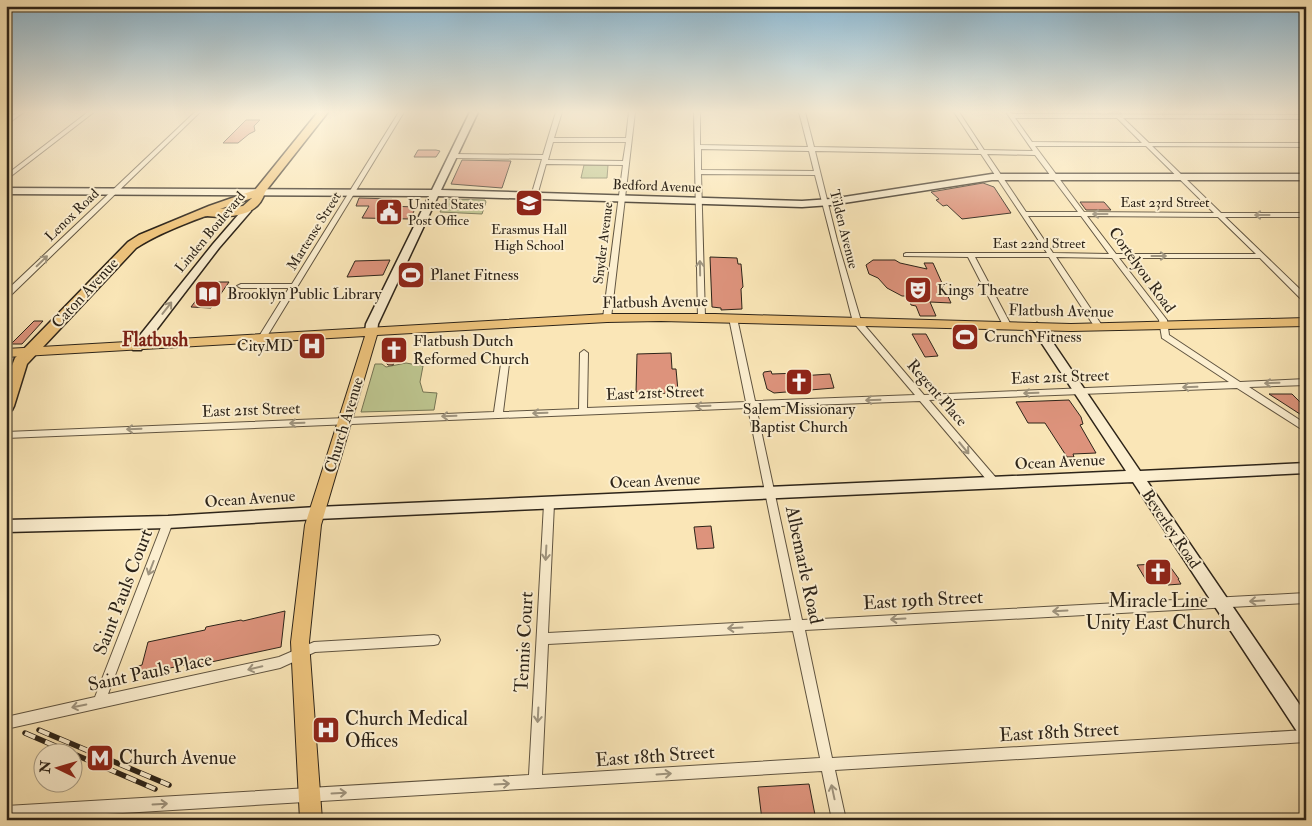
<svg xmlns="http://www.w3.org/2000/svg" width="1312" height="826" viewBox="0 0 1312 826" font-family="'IM FELL Double Pica',serif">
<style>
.green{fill:#bdc58f;stroke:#757454}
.building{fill:#dd937c;stroke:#2d2419}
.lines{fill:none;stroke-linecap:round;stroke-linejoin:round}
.street-casing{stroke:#605440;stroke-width:2}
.secondary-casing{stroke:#2d2419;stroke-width:3}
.primary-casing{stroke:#2d2419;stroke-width:2}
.highway-casing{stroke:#2d2419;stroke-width:3}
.street{fill:#fcefd0;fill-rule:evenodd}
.secondary{fill:#fcefd0;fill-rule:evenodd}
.primary{fill:#edc37c;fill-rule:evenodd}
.highway{fill:#edc37c;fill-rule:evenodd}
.rail-casing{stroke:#2d2419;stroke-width:5.5}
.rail{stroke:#fcefd0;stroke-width:4;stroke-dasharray:11;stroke-linecap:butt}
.oneway{stroke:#9f947e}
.labels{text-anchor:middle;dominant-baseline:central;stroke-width:4;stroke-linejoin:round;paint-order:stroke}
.far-street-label{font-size:14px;fill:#2d2419;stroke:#fcefd0}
.far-poi-label{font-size:14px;fill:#2d2419;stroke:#fcefd0;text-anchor:start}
.street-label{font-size:16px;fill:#2d2419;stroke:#fcefd0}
.poi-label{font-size:16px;fill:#2d2419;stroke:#fcefd0;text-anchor:start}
.quarter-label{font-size:19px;font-weight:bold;fill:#7a1f14;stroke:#fcefd0}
.near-street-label{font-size:19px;fill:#2d2419;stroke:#fcefd0}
.near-poi-label{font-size:19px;fill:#2d2419;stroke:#fcefd0;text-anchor:start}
</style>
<rect width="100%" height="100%" fill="#fae6b7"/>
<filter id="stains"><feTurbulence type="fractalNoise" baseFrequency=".004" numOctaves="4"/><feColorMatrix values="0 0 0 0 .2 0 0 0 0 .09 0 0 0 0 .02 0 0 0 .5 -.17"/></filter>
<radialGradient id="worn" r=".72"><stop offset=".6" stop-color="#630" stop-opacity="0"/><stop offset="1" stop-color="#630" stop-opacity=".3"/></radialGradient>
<g class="green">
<polygon points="584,165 608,165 607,178 581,178"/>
<polygon points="446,199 485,200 486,202 482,214 440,212"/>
<polygon points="406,363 423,366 420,382 423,392 437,393 434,410 361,412 375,364 382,364 386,367"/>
</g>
<g class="building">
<polygon points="246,120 260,120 254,126 255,131 249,134 238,143 223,143"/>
<polygon points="418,150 436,150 440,151 436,157 414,157"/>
<polygon points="462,160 511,161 502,188 451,184"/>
<polygon points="983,183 994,187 1011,213 962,219 947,205 943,206 936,200 939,199 931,192"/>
<polygon points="359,198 392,199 388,206 416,207 410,219 362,218 369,206 356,206"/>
<polygon points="1080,202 1104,202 1111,210 1086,210"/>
<polygon points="710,257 737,258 738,264 741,264 743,287 741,289 742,309 721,310 721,308 712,307"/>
<polygon points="390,260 383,275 347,277 355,261"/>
<polygon points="873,260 895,260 900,263 927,269 924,263 933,263 951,303 930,302 936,316 920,316 916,306 911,305 908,296 902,296 887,288 878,278 869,274 866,265"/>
<polygon points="210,282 229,282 211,308 191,307"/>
<polygon points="34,321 43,321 22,344 11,344"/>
<polygon points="912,334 926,334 938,356 925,357"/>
<polygon points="393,340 406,341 402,359 396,359 393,365 388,365 382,358 386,342"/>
<polygon points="671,353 672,369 676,369 678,391 671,391 671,393 645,394 645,392 636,392 637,354"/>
<polygon points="771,371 772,374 799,373 800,376 830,374 834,388 774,393 767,389 763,374 764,372"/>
<polygon points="1269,394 1292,394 1306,408 1306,418"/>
<polygon points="1069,400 1081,417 1083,424 1080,425 1096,453 1073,454 1074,457 1067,457 1045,423 1028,423 1016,402"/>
<polygon points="711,526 714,548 697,549 694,527"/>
<polygon points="1154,561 1166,561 1179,579 1178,579 1181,584 1168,585 1165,580 1146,580 1137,565 1156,564"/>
<polygon points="285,611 281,647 188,667 189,664 132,676 134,667 142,665 148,642 205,630 206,627 241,620 243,621"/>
<polygon points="809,784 816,820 762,820 758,787"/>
</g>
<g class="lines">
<g class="street-casing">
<g id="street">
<polygon points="18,112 24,112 6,125 6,120"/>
<polygon points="88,112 94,112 6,180 6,175"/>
<polygon points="195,112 200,112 9,297 6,297 6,291"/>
<polygon points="399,112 404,112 266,338 262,341 259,340 258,338 289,288 241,288 237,286 241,284 292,284"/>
<path d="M556 112H562L554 138H626L629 112H635L611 318 607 320 603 318 623 165 546 164 537 196 534 198 531 196 542 159 454 158 451 156 454 154 543 155ZM553 142H626L623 161 548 160Z"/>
<path d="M694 112H700V145L808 147 799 112H805L814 147 979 150 954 112H959L984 150 1033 151 1006 112H1011L1012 114 1306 115V119L1123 118 1149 143H1306V147L1152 146 1221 213H1306V217H1225L1306 295V301H1303L1260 258H1119L1167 320 1169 335 1240 382 1306 379V385L1249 387 1306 424V432L1237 388 929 400 997 479 999 482 997 485 994 486 991 485 920 401 756 407 802 620 1306 593V603L805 630 832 758 1306 730V742L835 770 846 820H832L822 771 6 820V806L529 775 544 504 546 501 549 500 552 501 554 504 548 633 791 620 748 408 6 438V432L494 412 501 364 505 361 509 364 503 412 579 409 580 353 584 350 588 353 587 408 746 402 729 318 733 316 737 318 755 401 915 395 853 322 815 175 701 174 705 317 704 319H698ZM1015 118H1117L1142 143 1032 142ZM1035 146H1146L1214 213 1084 212ZM701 149 809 151 814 171 701 170ZM815 151 981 154 1047 253H906L904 254V256L968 257 1004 327 1008 329 1012 327 975 257H1049L1096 329H1099L1103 327 1056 257 1112 258 1159 320 1162 338 1229 382 924 395 861 321 837 240ZM987 154 1035 155 1078 212H1026ZM1028 216H1081L1109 254 1053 253ZM1087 216 1218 217 1256 254H1116ZM793 631 820 758 542 775 548 644Z"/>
<polygon points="168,518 172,519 173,522 108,694 279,657 314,642 434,635 438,636 440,640 438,644 434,645 315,652 280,668 6,729 6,717 95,697 163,522 164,519"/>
</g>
</g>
<g class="secondary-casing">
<g id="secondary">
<polygon points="470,112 478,112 441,190 802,201 831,199 992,174 1306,174 1306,180 992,180 831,205 802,207 438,196 378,324 377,332 371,336 365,332 366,324 429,196 6,194 6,188 432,190"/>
<polygon points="248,206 251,207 251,211 219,248 141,350 133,350 131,347 133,344 213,244 245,207"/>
<polygon points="1037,323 1041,325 1140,471 1306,463 1306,473 1147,481 1306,714 1306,739 1300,736 1133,482 317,519 168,528 6,532 6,520 168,516 317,507 1126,471 1031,327"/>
</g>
</g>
<g class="primary-casing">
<polygon id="primary" points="607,314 715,314 1071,324 1306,318 1306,326 1071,331 661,321 607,322 377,335 321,525 309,642 322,820 300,820 291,642 305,525 365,336 6,357 6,349"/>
</g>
<g class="highway-casing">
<path id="highway" d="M318 112H328L265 192C259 214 238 216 218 217 213 217 207 215 203 217 181 225 156 235 136 248L27 364 14 406 12 410 6 412V381L15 358 128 242 139 235 209 206 255 190ZM252 198 243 206 220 209Z"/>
</g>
<use href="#street" class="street"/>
<use href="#secondary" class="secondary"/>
<use href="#primary" class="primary"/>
<use href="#highway" class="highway"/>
<g class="rail-casing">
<g id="rail">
<polyline points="39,730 169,785"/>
<polyline points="25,733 155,789"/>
</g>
</g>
<use href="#rail" class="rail"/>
</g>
<defs><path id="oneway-shaft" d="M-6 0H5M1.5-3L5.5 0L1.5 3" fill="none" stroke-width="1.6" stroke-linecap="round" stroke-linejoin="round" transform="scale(1.25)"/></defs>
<g class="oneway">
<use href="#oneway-shaft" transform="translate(1100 214) rotate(-180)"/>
<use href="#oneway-shaft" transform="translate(1262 215) rotate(-180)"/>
<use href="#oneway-shaft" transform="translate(1159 256)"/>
<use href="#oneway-shaft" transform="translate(42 261) rotate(-44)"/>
<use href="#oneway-shaft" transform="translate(700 268) rotate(-91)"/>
<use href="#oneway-shaft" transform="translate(167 308) rotate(-52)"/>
<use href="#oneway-shaft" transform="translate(1272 383) rotate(178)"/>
<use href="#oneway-shaft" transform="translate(1190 387) rotate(178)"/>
<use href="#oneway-shaft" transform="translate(1031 393) rotate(178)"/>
<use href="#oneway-shaft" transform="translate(873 400) rotate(178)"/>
<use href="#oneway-shaft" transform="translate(703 406) rotate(178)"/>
<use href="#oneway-shaft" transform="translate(540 413) rotate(178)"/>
<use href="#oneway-shaft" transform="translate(449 416) rotate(178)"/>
<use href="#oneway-shaft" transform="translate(297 423) rotate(178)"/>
<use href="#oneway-shaft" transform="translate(134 429) rotate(178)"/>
<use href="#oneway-shaft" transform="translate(964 448) rotate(50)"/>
<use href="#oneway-shaft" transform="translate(546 553) rotate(93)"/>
<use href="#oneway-shaft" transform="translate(151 568) rotate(111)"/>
<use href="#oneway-shaft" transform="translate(1257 601) rotate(177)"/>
<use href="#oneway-shaft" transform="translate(1060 611) rotate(177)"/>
<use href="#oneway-shaft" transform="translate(898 619) rotate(177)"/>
<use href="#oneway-shaft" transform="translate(735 628) rotate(177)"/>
<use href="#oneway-shaft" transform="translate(255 668) rotate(167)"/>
<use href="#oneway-shaft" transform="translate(79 706) rotate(168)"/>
<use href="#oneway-shaft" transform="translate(538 715) rotate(93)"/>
<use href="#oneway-shaft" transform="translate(664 774) rotate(-4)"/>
<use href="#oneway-shaft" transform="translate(502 784) rotate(-3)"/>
<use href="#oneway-shaft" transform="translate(833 792) rotate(-102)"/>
<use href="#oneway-shaft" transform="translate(339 793) rotate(-3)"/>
<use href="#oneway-shaft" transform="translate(160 804) rotate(-3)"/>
</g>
<linearGradient id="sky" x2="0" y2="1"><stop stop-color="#8bb8d3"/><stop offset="0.49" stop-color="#fdf4df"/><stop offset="1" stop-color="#fdf4df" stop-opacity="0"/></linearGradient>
<rect width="1312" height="228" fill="url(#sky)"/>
<defs>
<g id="school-square" transform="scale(1.4375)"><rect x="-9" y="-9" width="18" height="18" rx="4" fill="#8f2418" stroke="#fcefd0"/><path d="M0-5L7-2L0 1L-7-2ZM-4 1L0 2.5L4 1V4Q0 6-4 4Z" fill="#fff"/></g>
<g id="civic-square" transform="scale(1.4375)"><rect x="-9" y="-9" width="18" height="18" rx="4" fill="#8f2418" stroke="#fcefd0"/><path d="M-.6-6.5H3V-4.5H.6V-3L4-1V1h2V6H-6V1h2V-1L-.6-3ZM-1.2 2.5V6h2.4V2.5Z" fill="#fff"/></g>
<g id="stadium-square" transform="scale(1.4375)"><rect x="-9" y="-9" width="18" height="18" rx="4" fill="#8f2418" stroke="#fcefd0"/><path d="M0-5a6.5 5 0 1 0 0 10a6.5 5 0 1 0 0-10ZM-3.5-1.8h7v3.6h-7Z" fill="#fff"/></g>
<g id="theatre-square" transform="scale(1.4375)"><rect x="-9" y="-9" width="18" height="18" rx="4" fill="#8f2418" stroke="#fcefd0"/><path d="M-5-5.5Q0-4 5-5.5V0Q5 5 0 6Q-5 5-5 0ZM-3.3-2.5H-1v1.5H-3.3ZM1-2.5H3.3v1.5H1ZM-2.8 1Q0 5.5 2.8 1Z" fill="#fff"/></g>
<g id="library-square" transform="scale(1.4375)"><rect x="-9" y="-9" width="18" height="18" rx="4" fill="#8f2418" stroke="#fcefd0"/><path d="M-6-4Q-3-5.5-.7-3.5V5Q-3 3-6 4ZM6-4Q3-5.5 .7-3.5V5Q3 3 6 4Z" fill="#fff"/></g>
<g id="hospital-square" transform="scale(1.4375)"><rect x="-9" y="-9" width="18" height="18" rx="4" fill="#8f2418" stroke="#fcefd0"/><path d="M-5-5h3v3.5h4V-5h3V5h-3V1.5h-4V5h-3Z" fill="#fff"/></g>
<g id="church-square" transform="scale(1.4375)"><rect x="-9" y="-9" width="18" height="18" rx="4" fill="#8f2418" stroke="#fcefd0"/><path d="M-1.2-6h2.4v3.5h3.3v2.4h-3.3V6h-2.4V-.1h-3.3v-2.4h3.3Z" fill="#fff"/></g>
<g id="metro-square" transform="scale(1.4375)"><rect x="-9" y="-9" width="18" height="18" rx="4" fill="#8f2418" stroke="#fcefd0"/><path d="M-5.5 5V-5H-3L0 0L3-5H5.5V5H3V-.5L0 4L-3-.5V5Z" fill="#fff"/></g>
</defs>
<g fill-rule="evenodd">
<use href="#school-square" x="529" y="203"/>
<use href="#civic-square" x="389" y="212"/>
<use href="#stadium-square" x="411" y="275"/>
<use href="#theatre-square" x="918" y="290"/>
<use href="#library-square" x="208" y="294"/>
<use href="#stadium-square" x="965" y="337"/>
<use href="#hospital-square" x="312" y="346"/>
<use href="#church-square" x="394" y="350"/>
<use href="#church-square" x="799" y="382"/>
<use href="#church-square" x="1158" y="572"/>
<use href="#hospital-square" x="326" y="730"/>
<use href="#metro-square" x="100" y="758"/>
</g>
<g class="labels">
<g class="far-street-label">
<text transform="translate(657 186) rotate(2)">Bedford Avenue</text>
<text x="1165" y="202">East 23rd Street</text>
<text transform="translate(72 215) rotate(-44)">Lenox Road</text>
<text transform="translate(844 229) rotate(76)">Tilden Avenue</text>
<text transform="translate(314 231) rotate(-58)">Martense Street</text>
<text transform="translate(210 232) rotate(-50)">Linden Boulevard</text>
<text transform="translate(603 243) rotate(-83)">Snyder Avenue</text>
<text x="1039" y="243">East 22nd Street</text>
</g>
<g class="far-poi-label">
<text x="408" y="204">United States<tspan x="408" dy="16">Post Office</tspan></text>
<text x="529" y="229" text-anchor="middle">Erasmus Hall<tspan x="529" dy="16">High School</tspan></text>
</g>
<g class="street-label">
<text transform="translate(1142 270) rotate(54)">Cortelyou Road</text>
<text transform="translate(85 293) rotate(-47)">Caton Avenue</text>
<text transform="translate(655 302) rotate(-1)">Flatbush Avenue</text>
<text transform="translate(1061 311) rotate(1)">Flatbush Avenue</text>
<text transform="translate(1060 377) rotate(-2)">East 21st Street</text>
<text transform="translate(655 393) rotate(-2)">East 21st Street</text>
<text transform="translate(937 393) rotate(49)">Regent Place</text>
<text transform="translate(251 410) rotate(-2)">East 21st Street</text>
<text transform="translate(344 425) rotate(-73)">Church Avenue</text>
<text transform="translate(1060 462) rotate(-3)">Ocean Avenue</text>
<text transform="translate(655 481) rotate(-3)">Ocean Avenue</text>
<text transform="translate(250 499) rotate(-4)">Ocean Avenue</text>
<text transform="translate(1171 529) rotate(56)">Beverley Road</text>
</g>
<g class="poi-label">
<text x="430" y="275">Planet Fitness</text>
<text x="937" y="290">Kings Theatre</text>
<text x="227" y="294">Brooklyn Public Library</text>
<text x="984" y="337">Crunch Fitness</text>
<text x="413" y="341">Flatbush Dutch<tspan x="413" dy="18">Reformed Church</tspan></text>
<text x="293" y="346" text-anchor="end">CityMD</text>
<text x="799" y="409" text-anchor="middle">Salem Missionary<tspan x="799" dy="18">Baptist Church</tspan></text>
</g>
<g class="quarter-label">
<text x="155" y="340">Flatbush</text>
</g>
<g class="near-street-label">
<text transform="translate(804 565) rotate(78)">Albemarle Road</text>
<text transform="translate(123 592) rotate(-69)">Saint Pauls Court</text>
<text transform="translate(923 600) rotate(-3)">East 19th Street</text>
<text transform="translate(524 642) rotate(-87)">Tennis Court</text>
<text transform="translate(150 672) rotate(-12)">Saint Pauls Place</text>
<text transform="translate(1059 732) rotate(-3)">East 18th Street</text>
<text transform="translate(655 756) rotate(-4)">East 18th Street</text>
</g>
<g class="near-poi-label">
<text x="1158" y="601" text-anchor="middle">Miracle Line<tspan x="1158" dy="22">Unity East Church</tspan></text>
<text x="345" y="719">Church Medical<tspan x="345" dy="22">Offices</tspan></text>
<text x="119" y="758">Church Avenue</text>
</g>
</g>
<rect width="1312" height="826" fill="none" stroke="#fae6b7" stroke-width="25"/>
<rect x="8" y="8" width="1297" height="811" fill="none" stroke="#2d2419" stroke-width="2.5"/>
<rect x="12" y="12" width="1287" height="801" fill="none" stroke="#2d2419"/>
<g transform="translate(58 768) rotate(275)"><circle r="24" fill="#fcefd0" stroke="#a99e87"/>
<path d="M0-4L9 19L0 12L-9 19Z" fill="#8f2418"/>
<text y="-8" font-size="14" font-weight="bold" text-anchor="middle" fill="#2d2419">N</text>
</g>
<rect width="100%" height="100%" filter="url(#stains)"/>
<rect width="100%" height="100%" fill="url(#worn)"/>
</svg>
